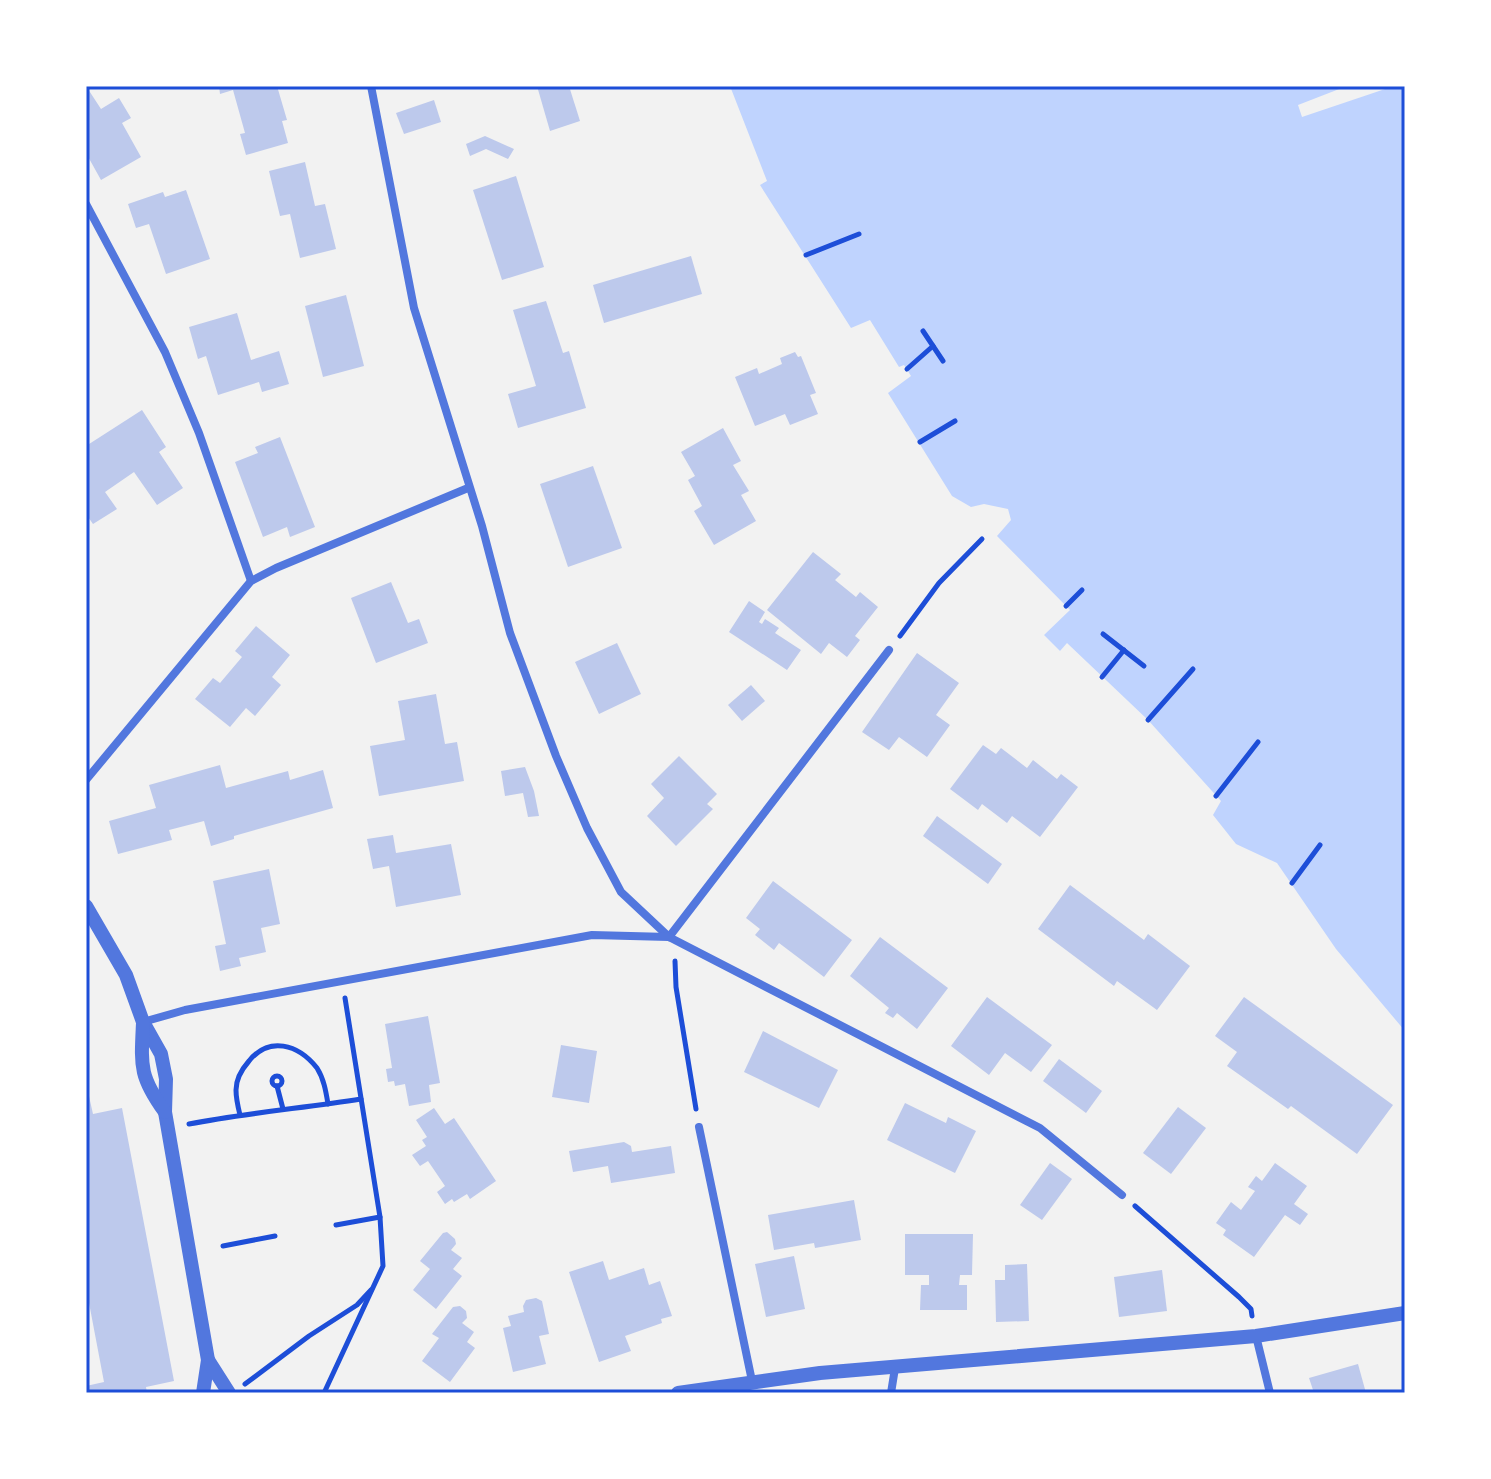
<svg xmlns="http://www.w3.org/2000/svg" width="1491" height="1479" viewBox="0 0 1491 1479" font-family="Figtree,sans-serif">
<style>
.water{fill:#bfd3fe}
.pier{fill:#f2f2f2}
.building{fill:#bdc9ec}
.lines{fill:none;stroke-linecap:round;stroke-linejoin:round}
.path{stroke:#1d4ed8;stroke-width:5}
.minor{stroke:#5277de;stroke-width:8}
.tertiary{stroke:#5277de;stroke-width:14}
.neatline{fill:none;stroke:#1d4ed8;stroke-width:3}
</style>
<rect width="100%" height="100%" fill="#f2f2f2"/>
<polygon class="water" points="730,86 1405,86 1405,1031 1336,949 1277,863 1236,844 1213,815 1221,801 1148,720 1067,643 1060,651 1044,635 1070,610 997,536 1011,520 1008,509 984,504 971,507 952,496 888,393 911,376 904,365 899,367 870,320 851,328 760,185 767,181"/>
<polygon class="pier" points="1347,86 1394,86 1302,117 1298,105"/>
<g class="building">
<polygon points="86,86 101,109 119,98 131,118 122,123 141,157 101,180 86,153"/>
<polygon points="219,86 277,86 287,120 282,121 288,143 246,155 240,134 245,133 233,90 220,94"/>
<polygon points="537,86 569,86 580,121 550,131"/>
<polygon points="434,100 441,122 404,134 396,113"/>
<polygon points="485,136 514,149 508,159 486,149 470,156 466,144"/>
<polygon points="305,162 315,206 325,204 336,249 300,258 290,214 280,216 269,171"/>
<polygon points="516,176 544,267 502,280 473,190"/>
<polygon points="186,190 210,259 166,274 149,224 136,228 128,204 163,192 165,197"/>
<polygon points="691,256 702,294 604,323 593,285"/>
<polygon points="346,295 364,366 323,377 305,306"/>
<polygon points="546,301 563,353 569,351 586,408 518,428 508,394 536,386 513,310"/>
<polygon points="237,313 251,360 279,351 289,384 262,392 259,382 218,395 206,356 198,359 189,327"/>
<polygon points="795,352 798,357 801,356 816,393 810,395 818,414 790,425 785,414 755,426 735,377 757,368 759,374 782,364 780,358"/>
<polygon points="142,410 166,447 159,452 183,488 157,505 134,472 105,492 117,509 93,524 86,514 86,446"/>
<polygon points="723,428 741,461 733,465 749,491 741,495 756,521 714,545 694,511 702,506 688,480 695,476 681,452"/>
<polygon points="280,437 315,527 290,537 287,527 263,537 235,462 258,453 255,447"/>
<polygon points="593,466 622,548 568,567 540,484"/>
<polygon points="813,552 841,574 835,580 856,597 860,592 878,607 855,636 860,640 847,657 829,643 821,654 767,610"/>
<polygon points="391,582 408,623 419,619 428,643 376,663 351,598"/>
<polygon points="749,601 765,612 759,622 762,624 765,619 779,628 775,633 801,650 787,670 729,632"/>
<polygon points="256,626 290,655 272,677 281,685 255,716 246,708 230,727 195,699 213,678 220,683 242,657 235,651"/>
<polygon points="617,643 641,694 599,714 575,662"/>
<polygon points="917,653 959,683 936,715 950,725 927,757 899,737 889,750 862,732"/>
<polygon points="751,685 765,701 742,721 728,705"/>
<polygon points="436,694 445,744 457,742 464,781 379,796 370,746 405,740 398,701"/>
<polygon points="983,745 996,754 1001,748 1027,768 1033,760 1057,779 1061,774 1078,787 1040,837 1012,816 1007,823 982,804 978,810 950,789"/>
<polygon points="679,756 717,794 707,804 713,809 676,846 647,816 664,798 651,784"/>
<polygon points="220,765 226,788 288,771 290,780 323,770 333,808 234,836 234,839 211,846 204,821 169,830 172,840 118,854 109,821 156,808 149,785"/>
<polygon points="525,767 534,791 539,816 528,817 523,793 505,796 501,771"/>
<polygon points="937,816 1002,864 988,884 923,836"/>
<polygon points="393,835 396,853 451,844 461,895 396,907 389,866 373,869 367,839"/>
<polygon points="269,869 280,924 261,928 266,952 239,958 241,966 220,971 215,946 226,944 213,881"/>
<polygon points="773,881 852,940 824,977 779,943 774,950 755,935 760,929 746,918"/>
<polygon points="1070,885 1144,940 1148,934 1190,966 1157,1010 1117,981 1114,986 1038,929"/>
<polygon points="880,937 948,988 917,1029 897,1013 893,1018 885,1013 889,1008 850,976"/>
<polygon points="987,997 1052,1045 1031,1072 1005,1053 989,1075 951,1046"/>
<polygon points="1244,997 1393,1105 1357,1154 1291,1106 1288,1109 1227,1066 1237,1052 1215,1036"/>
<polygon points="428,1016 440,1083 429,1085 431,1102 409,1106 405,1084 395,1086 394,1081 388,1082 386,1069 392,1068 385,1024"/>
<polygon points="763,1031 838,1070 819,1108 744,1072"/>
<polygon points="561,1045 597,1051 589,1103 552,1097"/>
<polygon points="1059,1059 1102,1091 1086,1113 1043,1081"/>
<polygon points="86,1083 93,1114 122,1108 174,1381 146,1387 147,1393 86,1393 86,1386 104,1382 86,1287"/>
<polygon points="905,1103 946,1123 948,1117 976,1131 955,1173 887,1140"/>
<polygon points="1178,1107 1206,1128 1171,1174 1143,1153"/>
<polygon points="434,1108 445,1124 454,1118 496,1181 470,1199 467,1194 454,1202 452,1199 445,1204 437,1192 445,1186 428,1161 420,1166 412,1155 426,1146 422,1140 427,1137 416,1120"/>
<polygon points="624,1142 631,1146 632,1152 671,1146 675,1173 611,1183 608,1166 573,1172 569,1151"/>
<polygon points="1050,1163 1072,1179 1042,1220 1020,1205"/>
<polygon points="1275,1163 1307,1186 1294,1204 1308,1214 1300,1225 1285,1215 1254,1257 1223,1235 1226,1230 1216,1223 1231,1202 1241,1210 1255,1191 1248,1187 1256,1176 1262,1181"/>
<polygon points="854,1200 861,1240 815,1248 814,1243 774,1250 768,1215"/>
<polygon points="447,1232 455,1239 456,1244 451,1250 462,1258 453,1269 462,1276 436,1309 413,1290 430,1269 420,1261 443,1233"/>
<polygon points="905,1234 973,1234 972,1275 960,1275 959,1285 967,1285 967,1310 920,1310 921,1285 929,1285 929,1275 905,1275"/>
<polygon points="794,1256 805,1309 766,1317 755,1264"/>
<polygon points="603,1261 609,1280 644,1268 649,1285 660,1281 672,1316 661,1319 662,1323 625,1336 631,1351 599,1362 569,1272"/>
<polygon points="1027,1264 1029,1321 996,1322 995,1280 1005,1280 1005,1265"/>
<polygon points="1162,1270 1167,1311 1119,1317 1114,1277"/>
<polygon points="536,1298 542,1301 549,1334 539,1336 546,1364 513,1372 503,1328 511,1326 508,1316 524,1312 523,1306 526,1300"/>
<polygon points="460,1306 466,1311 467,1318 462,1323 474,1332 467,1342 475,1348 450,1382 422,1361 439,1338 432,1334 453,1307"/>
<polygon points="1358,1364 1366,1393 1314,1393 1309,1378"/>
</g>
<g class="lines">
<g class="path">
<polyline points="806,255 859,234"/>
<polyline points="923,331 943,361"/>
<polyline points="907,369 933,346"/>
<polyline points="920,442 955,421"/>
<polyline points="1066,606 1082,590"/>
<polyline points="1103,634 1144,666"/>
<polyline points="900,636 939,583 982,539"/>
<polyline points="1102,677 1124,650"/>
<polyline points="1148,720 1193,669"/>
<polyline points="1216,796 1258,742"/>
<polyline points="1292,883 1320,845"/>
<polyline points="675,961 676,987 696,1109"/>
<circle cx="277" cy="1081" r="5"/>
<polyline points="277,1086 283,1109"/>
<path d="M240 1115C238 1107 236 1098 236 1090 236 1080 242 1069 249 1061 269 1036 298 1044 317 1068 324 1079 326 1092 328 1104"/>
<path d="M189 1124C246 1113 304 1108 361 1099"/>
<polyline points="1135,1206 1239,1297 1251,1309 1252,1316"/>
<polyline points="336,1225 380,1217"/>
<polyline points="223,1246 275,1236"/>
<polyline points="245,1384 309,1336 357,1305 371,1290"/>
<polyline points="324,1393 383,1266 380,1217 345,998"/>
</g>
<g class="minor">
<polyline points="371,86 414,308 482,526 510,633 556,756 587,828 621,892 669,937"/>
<polyline points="86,204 165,352 199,433 251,581"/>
<polyline points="86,780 251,581 276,568 468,488"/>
<polyline points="669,937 889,650"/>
<polyline points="143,1022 185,1010 592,935 669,937 1040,1128 1122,1195"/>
<polyline points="699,1127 752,1381"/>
<polyline points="1256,1336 1270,1393"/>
<polyline points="891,1393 895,1368"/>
</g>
<g class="tertiary">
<polyline points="86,906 126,975 143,1022 161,1054 166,1079 165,1112 208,1360 203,1393"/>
<path d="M143 1023C141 1066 139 1076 165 1112"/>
<polyline points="208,1360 229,1393"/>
<polyline points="678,1393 820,1373 1256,1336 1405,1313"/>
</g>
</g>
<rect width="1491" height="1479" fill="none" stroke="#ffffff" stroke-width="176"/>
<rect x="88" y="88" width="1315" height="1303" class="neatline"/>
</svg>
